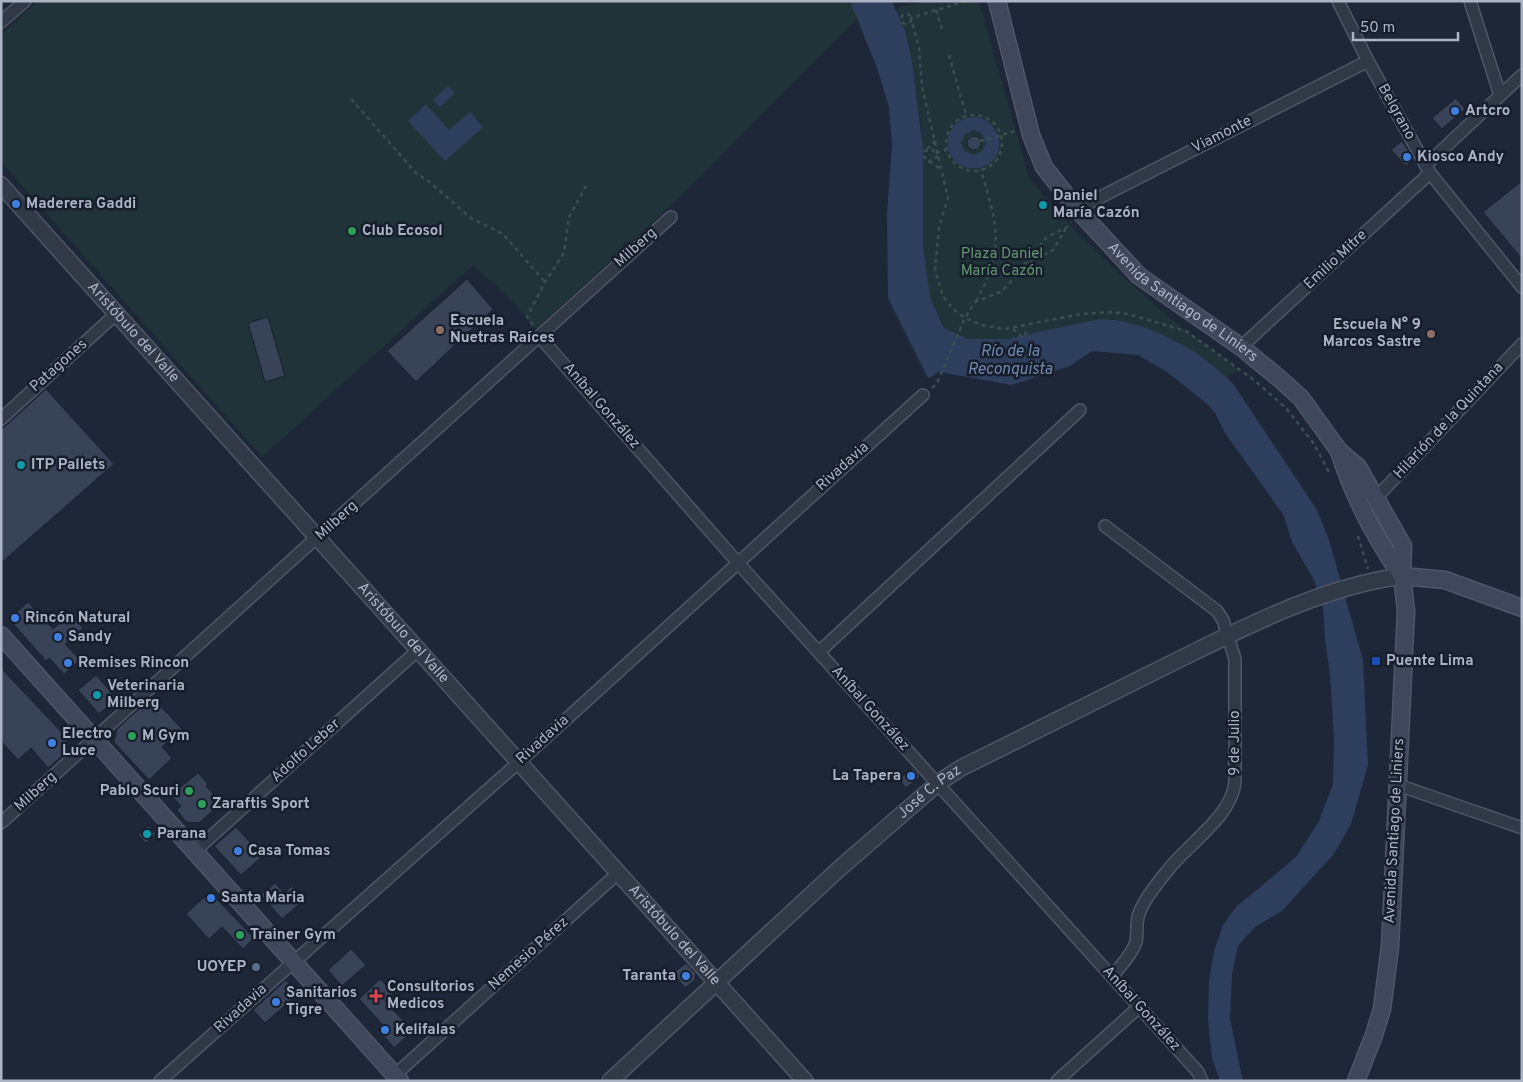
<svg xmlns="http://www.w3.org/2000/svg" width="1523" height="1082" viewBox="0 0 1523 1082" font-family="Overpass,sans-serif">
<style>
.green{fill:#203338}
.water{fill:#2e3e5d;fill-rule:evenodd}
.building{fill:#394357;stroke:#19202e}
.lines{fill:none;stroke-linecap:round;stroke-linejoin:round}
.minor-casing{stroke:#4f5666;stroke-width:14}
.tertiary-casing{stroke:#4f5666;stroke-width:18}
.secondary-casing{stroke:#4f5666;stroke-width:19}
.path{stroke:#3a4f52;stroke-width:2.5;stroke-dasharray:4 4;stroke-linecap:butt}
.minor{stroke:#313947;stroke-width:11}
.tertiary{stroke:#313947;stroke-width:15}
.secondary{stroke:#3f475b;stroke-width:16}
.shop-dot{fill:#3f7fe0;stroke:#171e2b;stroke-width:2}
.culture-dot{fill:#0f9aa8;stroke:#171e2b;stroke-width:2}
.leisure-dot{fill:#2e9e5b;stroke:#171e2b;stroke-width:2}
.education-dot{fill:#8d6e63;stroke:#171e2b;stroke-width:2}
.transit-dot{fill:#1a4fb4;stroke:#171e2b;stroke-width:2}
.service-dot{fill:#5c6f8a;stroke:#171e2b;stroke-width:2}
.health-dot{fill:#e0444e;stroke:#171e2b;stroke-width:2}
.labels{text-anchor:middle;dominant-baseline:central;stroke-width:5;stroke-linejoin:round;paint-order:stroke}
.poi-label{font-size:15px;font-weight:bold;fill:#abb3c5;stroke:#171e2b;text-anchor:start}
.street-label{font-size:15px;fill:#abb3c5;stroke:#171e2b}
.park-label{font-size:15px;fill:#629671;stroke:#171e2b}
.water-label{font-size:16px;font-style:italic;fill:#7187b0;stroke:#171e2b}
</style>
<rect width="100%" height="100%" fill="#1e2737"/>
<g class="green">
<polygon points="38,1 850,1 858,18 679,198 536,329 512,301 473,265 262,457 1,162 1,35"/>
<polygon points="923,1 979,1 1029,178 1061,216 1118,272 1167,316 1240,371 1226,376 1174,339 1112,319 1006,339 968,339 944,328 930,297 923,246 921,122 905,30 897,8"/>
</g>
<g class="water">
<path d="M850 1H892L905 30 912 61 923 149V246L930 297 944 328 968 339H1006L1100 319C1146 319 1204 352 1234 385L1317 510 1329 540 1363 660 1368 765 1351 824 1334 854 1282 911 1255 927 1238 946 1232 974 1230 1019 1243 1081H1220L1212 1058 1208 1019 1209 981 1214 951 1223 925 1236 907 1296 857 1318 823 1333 784 1334 738 1330 675 1325 639 1323 608 1314 580 1292 542 1284 516 1225 433 1215 413 1206 403 1167 372 1138 355 1092 351 1070 366 1012 385 939 372 929 378 927 376 888 298 887 214 892 145 889 107 877 68Z"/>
<polygon points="448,86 455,93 440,107 433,100"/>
<polygon points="426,104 449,130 470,112 483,127 445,161 408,121"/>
<path d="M977 117C1012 126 1003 173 970 168 937 163 942 115 977 117ZM974 130 982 134 986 143 982 151 974 155 965 151 961 143 965 134Z"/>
</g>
<g class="building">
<polygon points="1456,98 1465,109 1442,129 1432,118"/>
<circle cx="974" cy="143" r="7"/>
<polygon points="1402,141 1414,159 1406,166 1391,150"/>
<polygon points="1522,181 1522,259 1483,212"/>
<polygon points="467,279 493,309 416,382 387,351"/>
<polygon points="268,317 285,376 265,382 248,323"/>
<polygon points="46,389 114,464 1,563 1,430"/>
<polygon points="28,602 53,629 70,614 83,628 65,644 80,660 64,674 49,658 46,661 9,619"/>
<polygon points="1,668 67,738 68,751 48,768 31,748 18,760 1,741"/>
<polygon points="96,675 117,699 99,714 78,690"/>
<polygon points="152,697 182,729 162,747 172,758 149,780 114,742 117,729"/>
<polygon points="913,768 919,774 919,778 906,788 899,779"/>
<polygon points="198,773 208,784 206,786 221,803 199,823 186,822 177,810 181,806 171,795"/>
<polygon points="148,826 156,834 146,843 138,835"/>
<polygon points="236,827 263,856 241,875 214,846"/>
<polygon points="275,883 284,893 292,886 304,900 282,919 261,895"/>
<polygon points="210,892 254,938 243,949 222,927 209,939 186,914"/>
<polygon points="351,949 366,965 342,986 328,970"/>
<polygon points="686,963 696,974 695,980 685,988 673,973"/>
<polygon points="380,979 394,993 385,1001 413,1031 394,1048 380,1031 385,1027 359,999"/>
<polygon points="286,980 298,994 265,1023 253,1010"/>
</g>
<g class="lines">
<g class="minor-casing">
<g id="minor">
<polyline points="1338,1 1368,61 1430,173 1522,287"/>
<polyline points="1470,1 1500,95"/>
<polyline points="1,22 25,1"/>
<polyline points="1426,165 1522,75"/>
<polyline points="1077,209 1368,61"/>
<polyline points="539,336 738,563 1198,1072 1202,1081"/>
<polyline points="1241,347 1430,173"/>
<polyline points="1,419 117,313"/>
<polyline points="1376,498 1522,344"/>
<path d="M1105 526 1217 611 1223 620 1235 659V782C1232 816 1188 844 1168 870 1158 882 1146 897 1140 911 1135 921 1138 932 1136 942 1132 955 1120 966 1112 977"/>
<polyline points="819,652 1080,410"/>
<polyline points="1398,785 1522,828"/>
<polyline points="1,823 671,217"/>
<polyline points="194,852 418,650"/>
<polyline points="395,1075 618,873"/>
<polyline points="160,1081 519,762 923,395"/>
<polyline points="1057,1081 1139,1007"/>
</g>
</g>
<g class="tertiary-casing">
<g id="tertiary">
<path id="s1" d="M1 185 805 1081"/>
<path id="s2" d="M610 1081 840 868 938 783 961 768C1032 733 1102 698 1172 663 1245 627 1321 587 1402 576"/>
</g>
</g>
<g class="secondary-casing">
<g id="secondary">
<path id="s3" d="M997 1 1031 135 1044 167 1077 209 1139 276 1241 347 1280 379 1301 398 1339 451 1358 467 1403 546 1402 576 1406 611 1390 947 1382 1009 1374 1035 1356 1081"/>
<path d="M1339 451C1353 495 1375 538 1402 576"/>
<polyline points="1402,576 1445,580 1522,608"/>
<polyline points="1,635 400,1081"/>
</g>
</g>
<g class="path">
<polyline points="966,1 911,18 919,48 922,87 948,198 939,227 935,270 943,296 952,308 965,318 982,325 1004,329 1081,314 1110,312 1128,314 1186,331 1254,380 1286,408 1314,444 1330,474"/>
<polyline points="936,10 942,29"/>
<circle cx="906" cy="19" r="5"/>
<polyline points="949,55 966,115"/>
<polyline points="351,99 417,174 427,180 471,218 503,234 545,282"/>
<circle cx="974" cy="143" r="28"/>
<polyline points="980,141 1015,131"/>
<polyline points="927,149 935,141"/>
<polyline points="936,153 946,150"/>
<polyline points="928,162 937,157 936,153 931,149 925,151 924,157 940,169"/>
<polyline points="1029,262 1053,250 1066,228"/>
<path d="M976 301C1006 248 997 226 981 170"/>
<polyline points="533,325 527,317 545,282 564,253 569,217 586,186"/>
<polyline points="1013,329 1022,337 1025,336 1027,327"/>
<polyline points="932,388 937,383 965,318 975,302 1000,292 1009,284 1047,237 1067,227 1071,222"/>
<polyline points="1358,536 1368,569"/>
</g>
<use href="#minor" class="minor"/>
<use href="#tertiary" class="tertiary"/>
<use href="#secondary" class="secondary"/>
</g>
<g class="shop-dot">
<circle cx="1455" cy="111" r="5"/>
<circle cx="1407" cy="157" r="5"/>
<circle cx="16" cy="204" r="5"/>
<circle cx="15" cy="618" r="5"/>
<circle cx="58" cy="637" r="5"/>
<circle cx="68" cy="663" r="5"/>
<circle cx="52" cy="743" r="5"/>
<circle cx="911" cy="776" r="5"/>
<circle cx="238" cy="851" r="5"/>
<circle cx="211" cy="898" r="5"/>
<circle cx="686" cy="976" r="5"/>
<circle cx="276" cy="1002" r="5"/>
<circle cx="385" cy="1030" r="5"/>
</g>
<g class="culture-dot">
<circle cx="1043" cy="205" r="5"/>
<circle cx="21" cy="465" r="5"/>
<circle cx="97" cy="695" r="5"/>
<circle cx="147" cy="834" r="5"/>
</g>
<g class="leisure-dot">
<circle cx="352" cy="231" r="5"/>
<circle cx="132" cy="736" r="5"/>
<circle cx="189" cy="791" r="5"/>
<circle cx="202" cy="804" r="5"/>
<circle cx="240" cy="935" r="5"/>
</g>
<g class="education-dot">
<circle cx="440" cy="330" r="5"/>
<circle cx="1431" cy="334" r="5"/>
</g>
<rect class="transit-dot" x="1371" y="656" width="10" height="10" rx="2.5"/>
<circle class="service-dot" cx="256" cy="967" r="5"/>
<path class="health-dot" d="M373.5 988.5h5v5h5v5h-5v5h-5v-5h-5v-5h5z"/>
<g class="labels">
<g class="poi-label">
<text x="1465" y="111">Artcro</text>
<text x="1417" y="157">Kiosco Andy</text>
<text x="1053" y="196">Daniel<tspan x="1053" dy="17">María Cazón</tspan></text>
<text x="26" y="204">Maderera Gaddi</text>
<text x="362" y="231">Club Ecosol</text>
<text x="450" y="321">Escuela<tspan x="450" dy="17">Nuetras Raíces</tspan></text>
<text x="1421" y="325" text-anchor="end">Escuela N° 9<tspan x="1421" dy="17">Marcos Sastre</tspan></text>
<text x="31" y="465">ITP Pallets</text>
<text x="25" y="618">Rincón Natural</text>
<text x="68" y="637">Sandy</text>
<text x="1386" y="661">Puente Lima</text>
<text x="78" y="663">Remises Rincon</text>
<text x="107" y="686">Veterinaria<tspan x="107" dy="17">Milberg</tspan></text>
<text x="62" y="734">Electro<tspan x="62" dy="17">Luce</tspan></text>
<text x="142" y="736">M Gym</text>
<text x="901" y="776" text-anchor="end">La Tapera</text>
<text x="179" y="791" text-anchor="end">Pablo Scuri</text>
<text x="212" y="804">Zaraftis Sport</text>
<text x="157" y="834">Parana</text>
<text x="248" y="851">Casa Tomas</text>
<text x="221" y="898">Santa Maria</text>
<text x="250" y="935">Trainer Gym</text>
<text x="246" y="967" text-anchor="end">UOYEP</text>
<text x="676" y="976" text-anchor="end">Taranta</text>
<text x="387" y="987">Consultorios<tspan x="387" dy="17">Medicos</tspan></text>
<text x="286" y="993">Sanitarios<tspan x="286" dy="17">Tigre</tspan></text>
<text x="395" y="1030">Kelifalas</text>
</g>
<g class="street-label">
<text transform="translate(1396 112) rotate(61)">Belgrano</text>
<text transform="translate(1222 135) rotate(-27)">Viamonte</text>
<text transform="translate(636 248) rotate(-42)">Milberg</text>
<text transform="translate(1336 260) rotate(-43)">Emilio Mitre</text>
<text stroke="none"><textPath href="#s3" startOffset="368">Avenida Santiago de Liniers</textPath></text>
<text stroke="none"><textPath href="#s1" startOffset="198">Aristóbulo del Valle</textPath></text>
<text transform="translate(59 366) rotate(-42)">Patagones</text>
<text transform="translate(601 406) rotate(49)">Aníbal González</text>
<text transform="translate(1449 421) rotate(-47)">Hilarión de la Quintana</text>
<text transform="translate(843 467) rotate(-42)">Rivadavia</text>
<text transform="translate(337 521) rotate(-42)">Milberg</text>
<text stroke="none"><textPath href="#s1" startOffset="602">Aristóbulo del Valle</textPath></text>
<text transform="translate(870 709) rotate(48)">Aníbal González</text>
<text transform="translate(543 740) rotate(-42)">Rivadavia</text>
<text transform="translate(1235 743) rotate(-90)">9 de Julio</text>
<text transform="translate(306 751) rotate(-42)">Adolfo Leber</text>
<text transform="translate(36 792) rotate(-42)">Milberg</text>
<text stroke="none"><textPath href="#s2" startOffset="431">José C. Paz</textPath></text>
<text transform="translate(1395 831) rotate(-87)">Avenida Santiago de Liniers</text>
<text stroke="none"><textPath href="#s1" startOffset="1008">Aristóbulo del Valle</textPath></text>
<text transform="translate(529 954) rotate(-42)">Nemesio Pérez</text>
<text transform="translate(241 1009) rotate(-42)">Rivadavia</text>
<text transform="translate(1141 1009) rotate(48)">Aníbal González</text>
</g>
<g class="park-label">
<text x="1002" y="254">Plaza Daniel<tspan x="1002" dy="17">María Cazón</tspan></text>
</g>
<g class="water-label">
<text x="1010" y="352">Río de la<tspan x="1010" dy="18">Reconquista</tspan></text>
</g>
</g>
<rect width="1523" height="1082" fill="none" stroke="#abb3c5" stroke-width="5"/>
<path d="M1353 32v8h105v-8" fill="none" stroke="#abb3c5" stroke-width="2.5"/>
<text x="1360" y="32" font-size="15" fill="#abb3c5" stroke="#171e2b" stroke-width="4" paint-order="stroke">50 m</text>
</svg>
